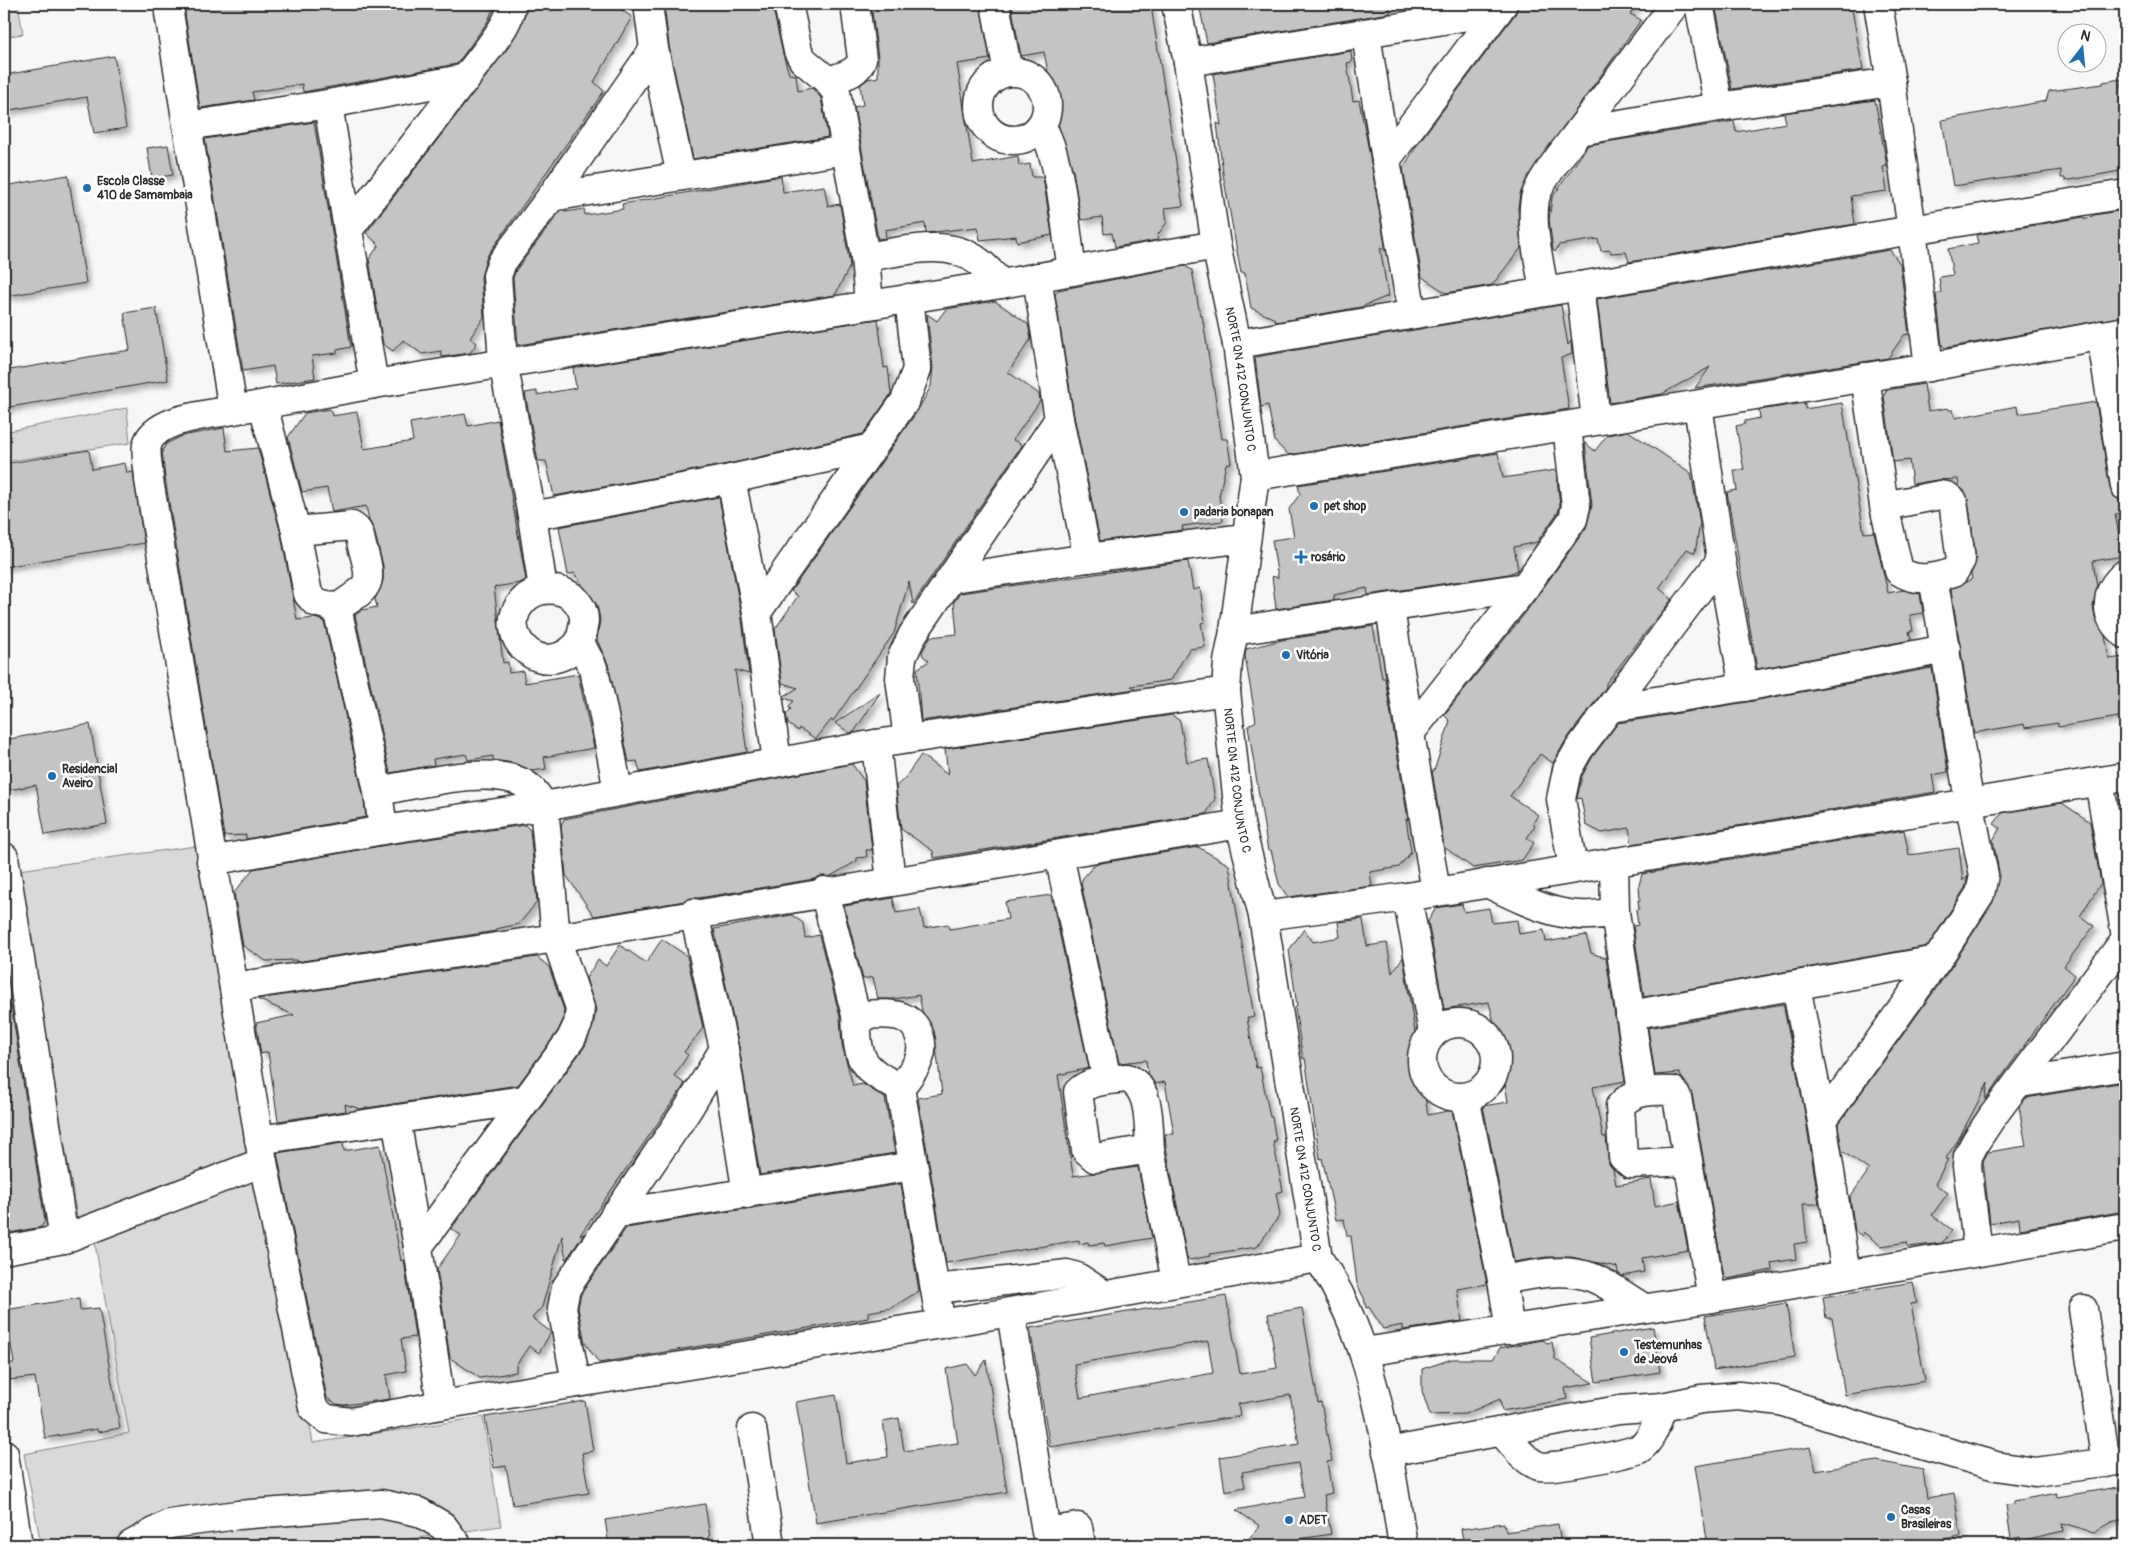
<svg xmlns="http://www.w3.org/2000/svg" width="2129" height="1549" viewBox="0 0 2129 1549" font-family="Pangolin,sans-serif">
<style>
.green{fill:#d9d9d9;stroke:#828282}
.building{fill:#c4c4c4;stroke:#2b2b2b;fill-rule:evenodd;filter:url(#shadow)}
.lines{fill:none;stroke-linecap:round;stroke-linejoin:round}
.minor-casing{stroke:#2b2b2b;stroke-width:31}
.minor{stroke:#fff;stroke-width:28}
.poi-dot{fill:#1f6fb2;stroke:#fff;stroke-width:2}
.labels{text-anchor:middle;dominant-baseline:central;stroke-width:5;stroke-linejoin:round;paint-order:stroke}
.poi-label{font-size:12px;font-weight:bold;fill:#2b2b2b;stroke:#fff;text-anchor:start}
.street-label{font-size:12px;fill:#2b2b2b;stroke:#fff}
</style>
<defs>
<filter id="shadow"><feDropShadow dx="4.5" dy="4.5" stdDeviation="2.5" flood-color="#0004"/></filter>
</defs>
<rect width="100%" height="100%" fill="#f7f7f7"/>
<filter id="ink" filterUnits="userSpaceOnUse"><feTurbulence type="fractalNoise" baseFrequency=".02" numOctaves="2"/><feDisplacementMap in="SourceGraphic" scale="10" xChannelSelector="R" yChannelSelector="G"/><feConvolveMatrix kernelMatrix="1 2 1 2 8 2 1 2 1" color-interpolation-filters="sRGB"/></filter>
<g filter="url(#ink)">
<g class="green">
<polygon points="4,4 18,4 23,34 4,37"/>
<polygon points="127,408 130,443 4,462 4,432"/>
<polygon points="204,845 260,1157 78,1223 18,870"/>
<polygon points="262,1170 313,1443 483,1417 501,1526 368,1545 41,1545 24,1454 129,1433 93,1233"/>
</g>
<g class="building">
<polygon points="187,4 495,4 488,21 457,64 303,92 302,84 252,92 254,100 200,108 185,14"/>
<polygon points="530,4 613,4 632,17 594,82 604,91 487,256 481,277 484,317 470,338 477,343 470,353 442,357 441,351 422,354 403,340 393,351 383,344 369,259 379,245 366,233 510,45"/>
<polygon points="664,4 772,4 783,54 789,74 796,75 798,91 812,88 821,98 828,137 693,159 669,46"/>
<polygon points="871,4 980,4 990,59 957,64 973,164 1018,156 1019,166 1030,164 1032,177 1043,177 1052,235 1017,242 1016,236 980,240 978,227 926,233 925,223 885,230 886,238 878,239 854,107 863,105 860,85 868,79 878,77 878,57"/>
<polygon points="1011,4 1149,4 1151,6 1183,206 1165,208 1167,222 1157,236 1158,240 1115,247 1112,233 1104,234 1102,217 1081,220 1073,171 1058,124 1044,52 1021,56"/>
<polygon points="1199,4 1390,4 1390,13 1207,43"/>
<polygon points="1518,4 1637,4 1630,14 1641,20 1528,176 1520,194 1518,208 1521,248 1492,285 1446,293 1422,277 1403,168 1419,142 1516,13"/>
<polygon points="1715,4 1851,4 1863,70 1732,89"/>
<polygon points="1351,51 1352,62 1347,63 1353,101 1359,100 1370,156 1386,251 1380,247 1388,296 1361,307 1276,322 1275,319 1251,308 1245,273 1241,273 1223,174 1217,123 1221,125 1213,74"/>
<polygon points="114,56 126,128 94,133 87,97 4,111 4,75"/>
<polygon points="2121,79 2125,105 2125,170 2065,181 2065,178 2061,178 2061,170 1953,186 1942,120 2046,101 2049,91 2103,84 2103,82"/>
<polygon points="1875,100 1887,166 1883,167 1887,191 1851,196 1855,224 1629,262 1626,252 1611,253 1610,250 1601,251 1598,239 1559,245 1555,252 1553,250 1549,220 1552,198 1588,145 1734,121 1736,132 1786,123 1784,113"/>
<polygon points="314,122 351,347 337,350 337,353 312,356 315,378 276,384 273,366 243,371 205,139"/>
<polygon points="168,145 173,175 152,178 147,148"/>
<polygon points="68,175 86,283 6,296 4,186"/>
<polygon points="781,176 783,192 824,186 828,206 840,204 850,266 835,295 518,345 513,278 516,270 559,213 584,209 585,215 623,209 622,204"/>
<polygon points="2125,210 2125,316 1945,348 1942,345 1936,294 1941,293 1939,277 1953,275 1948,249 1978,243 1976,235 2084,217 2085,220 2094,215"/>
<polygon points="1890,250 1900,264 1909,334 1904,335 1888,358 1695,388 1710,367 1662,394 1610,403 1597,299"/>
<polygon points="1185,266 1192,270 1200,315 1202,315 1222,439 1227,439 1231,463 1226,464 1219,496 1223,521 1182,526 1183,530 1100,541 1074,416 1055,294 1058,290"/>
<polygon points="995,301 1028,324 1031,339 1008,372 1039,394 1040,401 1013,440 1022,445 913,604 909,581 894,633 833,721 831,720 816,739 799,728 798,731 788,724 786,714 791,709 788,707 794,701 784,698 784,696 798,688 782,683 775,629 798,596 791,591 918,410 931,386 933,367 927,314 937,321 946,309"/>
<polygon points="1561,305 1568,345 1571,341 1572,354 1561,358 1569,409 1289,455 1275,442 1268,405 1261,407 1255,357"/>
<polygon points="156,308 168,380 4,408 4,371 130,350 124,313"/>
<polygon points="878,319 884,368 888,367 891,394 863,434 728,464 554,496 546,461 538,461 525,393 537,391 537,395 576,388 573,368"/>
<polygon points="1924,384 1928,411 1948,408 1949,410 1953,410 1955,418 2017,406 2018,414 2096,402 2110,488 2113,496 2125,501 2125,513 2115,514 2123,556 2093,561 2097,587 2093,606 2095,618 2105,636 2109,659 2125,657 2125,716 2058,727 2058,723 2025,728 2024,724 1974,733 1951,589 1972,579 1971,574 1976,559 1968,499 1959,486 1958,479 1937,480 1912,484 1909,460 1893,462 1884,396 1886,390"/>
<polygon points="1805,403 1805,409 1842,403 1864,533 1874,532 1888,593 1903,590 1920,594 1923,613 1910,615 1913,631 1909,631 1911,640 1757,669 1727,492 1737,490 1734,470 1744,470 1736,426 1745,424 1745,421 1760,418 1759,410"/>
<polygon points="330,409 332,416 357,412 364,449 413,441 410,423 465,414 468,426 498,420 526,580 520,583 494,587 503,663 508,662 509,673 523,671 525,683 578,674 594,748 544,757 546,769 532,771 514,763 493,760 493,756 468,760 466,754 433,759 434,765 390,773 355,615 362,610 377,607 375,599 383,581 383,566 374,530 369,520 366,506 332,512 327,488 302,492 288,437 305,413"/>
<polygon points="224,428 227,451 258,448 281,534 297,620 314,618 324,621 363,794 366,817 246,839 246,835 224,836 165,478 162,451 166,444 182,436"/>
<polygon points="1628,431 1691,473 1700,523 1695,553 1687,549 1659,588 1672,599 1606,683 1606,687 1566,740 1553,763 1540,754 1510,796 1538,815 1533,823 1535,825 1527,838 1534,843 1522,860 1473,868 1444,847 1432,770 1434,771 1450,721 1444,715 1526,612 1586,528 1592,505 1585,443 1595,451 1607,435"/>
<polygon points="89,450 92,469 125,463 127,473 133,472 144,543 4,567 4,464"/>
<polygon points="1498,453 1503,478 1556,470 1560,505 1558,512 1537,542 1514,547 1518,570 1508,574 1368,595 1367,588 1334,595 1334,600 1276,609 1272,576 1278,578 1272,540 1294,537 1289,509 1300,494 1298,485"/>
<polygon points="719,497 741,612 749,674 735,670 747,752 640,772 637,761 629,762 608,664 597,640 600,619 597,605 574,573 568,575 559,527"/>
<polygon points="1188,561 1193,590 1200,588 1205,622 1201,623 1205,647 1189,649 1171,680 1131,686 1135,689 921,721 917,669 929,661 923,656 922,652 930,637 957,634 954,602 960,593"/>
<polygon points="1373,626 1382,678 1385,678 1408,820 1406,818 1411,852 1399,867 1370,872 1372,886 1288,897 1279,884 1271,850 1268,851 1248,726 1256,721 1245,656 1246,649 1282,640"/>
<polygon points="1932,668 1948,772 1932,775 1935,792 1632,844 1629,828 1602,833 1586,825 1581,798 1577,799 1582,776 1592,758 1618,723 1747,702"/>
<polygon points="880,693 854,732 850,733 835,723"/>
<polygon points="1172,715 1180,721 1187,762 1208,759 1215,799 1206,814 934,858 933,851 901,829 896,786 904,779 921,755 948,775 945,749"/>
<polygon points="90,724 107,824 45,835 36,785 8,790 4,767 4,740"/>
<polygon points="852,764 864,781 872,850 866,850 867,857 857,858 857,861 829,877 821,876 814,879 699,898 691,898 685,901 594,916 566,875 561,825 564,819"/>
<polygon points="2062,803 2090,822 2101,883 2080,916 2094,926 2064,966 2075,975 1985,1100 1988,1083 1958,1140 1945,1159 1948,1159 1935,1184 1948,1193 1932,1215 1952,1230 1942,1243 1908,1247 1907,1242 1881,1246 1863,1232 1862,1236 1855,1231 1850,1197 1869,1170 1842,1151 1838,1125 1950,969 1993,902 1999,872 1993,840 2000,828 1994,824 2002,813"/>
<polygon points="525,825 530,830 537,902 519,924 496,929 496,931 296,962 296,960 266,961 243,946 234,893 253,869 386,845"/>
<polygon points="1904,830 1909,855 1959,848 1963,881 1968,875 1965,888 1928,946 1644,997 1633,926 1638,925 1636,910 1639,909 1638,900 1640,900 1639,885 1642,874"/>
<polygon points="1198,847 1229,865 1254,1017 1247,1018 1256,1068 1260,1067 1270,1117 1272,1117 1276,1141 1273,1141 1283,1191 1276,1193 1280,1215 1257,1247 1209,1254 1210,1256 1190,1260 1187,1258 1166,1147 1165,1134 1174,1134 1165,1082 1155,1084 1148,1074 1146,1060 1119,1063 1081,883 1083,878 1095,864"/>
<polygon points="1051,895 1089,1068 1058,1075 1073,1176 1138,1167 1152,1238 1105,1246 1104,1243 1089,1245 1088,1242 1079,1244 1079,1240 946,1263 918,1098 942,1094 934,1031 922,1011 919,995 893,999 878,999 873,977 863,979 844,906 893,898 896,913 920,909 924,928 948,924 950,929 1008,919 1005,902"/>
<polygon points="1462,904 1464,912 1489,908 1492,923 1517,920 1519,934 1544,930 1546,942 1586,935 1591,953 1606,958 1625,1081 1593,1087 1603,1137 1606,1137 1609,1164 1613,1169 1616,1185 1651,1179 1655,1206 1679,1201 1688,1250 1642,1258 1644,1272 1622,1276 1618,1273 1617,1267 1571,1257 1546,1257 1514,1262 1483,1106 1508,1102 1504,1076 1507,1075 1499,1026 1495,1027 1489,1002 1444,1009 1428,921 1436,908"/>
<polygon points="792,915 803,923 805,938 819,935 840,1017 842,1045 853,1086 863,1084 885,1098 895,1153 760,1175 739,1047 714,929"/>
<polygon points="1363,919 1367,946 1387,943 1392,973 1403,957 1428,1115 1452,1110 1487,1284 1457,1289 1462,1321 1403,1330 1403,1325 1383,1329 1369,1307 1366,1308 1364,1298 1357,1284 1351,1236 1347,1236 1344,1219 1336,1220 1322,1158 1320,1159 1305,1058 1303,1059 1295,1008 1297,1006 1289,950 1304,929 1313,942 1340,937 1338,922"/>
<polygon points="662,939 687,956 703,1028 684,1052 688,1055 674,1076 685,1084 580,1235 584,1234 566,1260 562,1236 542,1307 532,1318 551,1332 539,1353 529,1346 516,1365 516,1372 480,1378 450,1358 437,1269 461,1235 451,1229 585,1046 593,1026 596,1010 586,978 598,960 606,966 620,945 646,963"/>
<polygon points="537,957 549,967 564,1010 563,1020 558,1031 518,1085 360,1109 345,1104 346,1111 278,1121 268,1052 261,1054 256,1023 294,1015 257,999"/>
<polygon points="1783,1004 1804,1108 1819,1204 1803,1204 1807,1242 1794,1244 1796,1259 1771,1263 1772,1270 1727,1279 1724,1277 1692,1094 1679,1073 1655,1075 1648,1028"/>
<polygon points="11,1005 45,1221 41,1227 4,1234 4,1006"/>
<polygon points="2125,1082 2125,1211 2020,1229 2019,1218 1990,1223 1983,1161 1988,1152 2026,1146 2019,1107 2026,1098"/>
<polygon points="343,1143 344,1151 380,1145 401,1261 404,1260 415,1337 401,1339 406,1371 386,1375 390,1399 344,1405 336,1404 327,1398 277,1153"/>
<polygon points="901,1184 919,1291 891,1308 868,1312 868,1318 599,1363 585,1343 578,1308 581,1294 626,1228"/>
<polygon points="1913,1282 1917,1303 1911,1304 1925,1381 1845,1395 1832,1318 1826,1318 1823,1297"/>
<path d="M1226 1296 1240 1374 1277 1368 1268 1314 1302 1308 1318 1403 1321 1402 1332 1461 1327 1462 1332 1493 1324 1495 1331 1534 1260 1545H1243L1260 1526 1236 1510 1304 1497 1298 1463 1242 1472 1245 1487 1225 1491 1220 1457 1299 1444 1290 1395 1238 1404 1240 1416 1050 1447 1030 1328ZM1208 1341 1213 1373 1080 1398 1074 1364Z"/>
<polygon points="79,1298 80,1310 99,1308 120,1428 98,1432 97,1429 45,1438 35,1377 9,1380 7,1363 14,1363 5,1310"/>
<polygon points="1786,1303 1795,1357 1714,1370 1705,1316"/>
<polygon points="1653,1327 1660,1372 1596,1382 1589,1338"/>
<polygon points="1543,1340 1547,1343 1552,1342 1555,1359 1593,1383 1565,1388 1567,1399 1502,1411 1500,1399 1465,1414 1430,1415 1422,1391 1422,1369 1452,1359 1493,1359 1500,1348"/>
<polygon points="986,1360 1007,1492 816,1523 796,1402 836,1395 846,1463 888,1457 883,1421 899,1418 904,1451 958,1443 946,1369 967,1364 975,1375"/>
<polygon points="585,1401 593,1451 582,1453 589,1493 513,1505 506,1466 494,1468 485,1417"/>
<polygon points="1811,1447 1816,1471 1877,1461 1923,1470 1927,1498 1954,1493 1961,1536 1908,1545 1708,1545 1695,1466"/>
<polygon points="2125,1486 2125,1519 2111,1522 2094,1532 2062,1523 2063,1531 2020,1541 2020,1537 2011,1539 2006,1505 2014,1504 2014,1501 2056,1493 2057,1497"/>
<polygon points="705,1504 711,1545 609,1545 605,1520"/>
<polygon points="1504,1523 1506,1532 1558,1524 1561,1545 1464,1545 1461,1529"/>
</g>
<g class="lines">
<g class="minor-casing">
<g id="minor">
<path d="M172 4 169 13 233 410C209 415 154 418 147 445 145 455 149 470 149 480L263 1162 313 1408 326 1419 351 1422 441 1405 941 1324 1318 1258"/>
<polyline points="788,4 798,51 803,60 828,81 836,92 846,150"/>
<polyline points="995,4 1008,72"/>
<path id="s1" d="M1176 4 1188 62 1216 245 1237 344 1255 476 1234 631 1228 662 1226 691 1240 824 1263 916 1318 1258C1375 1342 1387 1447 1403 1545"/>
<polyline points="1699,4 1719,107 1891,82"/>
<polyline points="1878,4 1891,82 1912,230 2125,194"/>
<polyline points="1366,35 1386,160"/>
<polyline points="654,49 681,176"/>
<polyline points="1188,62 1498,11"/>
<circle cx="1013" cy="106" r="34"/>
<path d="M828 81C842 76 858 74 862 59L855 4"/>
<polyline points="328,104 348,230"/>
<polyline points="187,126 328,104 467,78"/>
<path d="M1041 126C1061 155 1066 233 1072 271"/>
<polyline points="1579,131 1675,4"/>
<polyline points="551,197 846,150 865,257 869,304"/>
<path d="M865 257C901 252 948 237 979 262 987 268 994 276 1001 284"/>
<polyline points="1580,286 1596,420"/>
<path d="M1544 291C1540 264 1530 225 1535 199 1538 182 1568 146 1579 131L1719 107"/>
<polyline points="1412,313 1386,160 1503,4"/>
<polyline points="2101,335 2125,486"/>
<polyline points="1237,344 1912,230 1929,367"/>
<path d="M1865 377 1884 506 1899 571C1917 583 1935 578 1954 572L1961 560 1953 501 1947 496 1940 495 1884 506"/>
<path d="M374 384 348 230 485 53C495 39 511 21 511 4"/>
<polyline points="263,405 296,531"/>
<polyline points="233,410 374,384 1001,284 1216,245"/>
<polyline points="1059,419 1088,558 1245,538"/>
<polyline points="1255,476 1929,367 2125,331"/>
<polyline points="731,479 757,612"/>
<polyline points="532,516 731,479 872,448"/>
<path d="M352 526C360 530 360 538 362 546 374 586 370 586 337 608L315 602 308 594 296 531Z"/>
<polyline points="1721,560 1744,687"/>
<path d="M2125 574C2104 591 2103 618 2125 634"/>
<polyline points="953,578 1088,558"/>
<polyline points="543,589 532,516 503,362 497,276 502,262 551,197 654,49 648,4"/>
<polyline points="337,608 378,791 383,830"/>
<polyline points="1390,609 1410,733"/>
<polyline points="1234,631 1525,587"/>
<path d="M581 640C545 687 493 635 522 602 538 583 572 586 582 610 587 623 581 629 581 640 581 649 590 659 593 668 604 708 610 750 618 791"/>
<polyline points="1611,708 1744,687 1946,649"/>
<polyline points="908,739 900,678 902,657 913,634 1059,419 1037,277"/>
<polyline points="876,744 891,882"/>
<polyline points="777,762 757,612 905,401 917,369 909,298"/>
<polyline points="2099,781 2125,931"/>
<path d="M378 791C416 785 493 763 526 785 534 790 539 798 544 806L556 938 580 1008 578 1024 571 1039 418 1247 441 1405"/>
<polyline points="1059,855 1107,1080"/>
<polyline points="4,857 64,1239 4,1250"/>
<polyline points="211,861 383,830 544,806 876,744 1226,691"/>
<polyline points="1614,862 1615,912 1642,1092"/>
<polyline points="1573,868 1561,799 1567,770 1579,749 1721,560 1698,405"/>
<path d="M1487 883C1531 904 1565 923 1615 912"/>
<polyline points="824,891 856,1015"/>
<polyline points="1436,892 1410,733 1525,587 1573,519 1576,506 1567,426"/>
<polyline points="1407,897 1433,1032"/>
<polyline points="1263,916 1407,897 2125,777"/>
<polyline points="1796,986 1822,1121"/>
<polyline points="234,987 556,938 1240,824"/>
<path d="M856 1015C871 1015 889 1012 902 1017 919 1023 925 1044 919 1059 915 1070 906 1079 900 1088 858 1067 858 1059 856 1015Z"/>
<polyline points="1630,1015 1937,960"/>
<circle cx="1459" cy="1060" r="37"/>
<polyline points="724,1049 747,1194"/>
<path d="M1127 1078C1152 1088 1148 1126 1150 1149L1095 1158 1086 1150 1078 1092C1090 1080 1110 1080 1127 1078Z"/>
<polyline points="2020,1083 2125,1066"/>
<polyline points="900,1088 941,1324"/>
<path d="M1673 1091 1677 1097 1688 1161 1631 1164 1623 1157 1620 1106C1633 1090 1653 1090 1673 1091Z"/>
<polyline points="1465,1097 1502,1280 1510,1330"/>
<polyline points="396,1119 418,1247"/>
<polyline points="259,1140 524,1100"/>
<polyline points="1150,1149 1176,1281"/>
<polyline points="1688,1161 1712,1298"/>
<polyline points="615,1214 913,1166"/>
<polyline points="64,1239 263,1162"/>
<polyline points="1978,1251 1967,1166 1968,1156 1976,1141 1992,1117 2125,940"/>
<path d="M1846 1274 1822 1121 1937 960 1980 894 1984 875C1962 777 1951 677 1933 578"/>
<path d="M1502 1280C1531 1275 1562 1267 1591 1277 1609 1284 1627 1298 1644 1308"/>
<polyline points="936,1289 1067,1274 1077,1277 1103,1294"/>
<polyline points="2083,1309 2106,1463"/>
<polyline points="1011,1312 1046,1532 1078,1527 1081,1545"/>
<polyline points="1364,1352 1712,1298 2125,1227"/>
<polyline points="576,1382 562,1308 566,1288 688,1109 724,1049 694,913"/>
<polyline points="752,1429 770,1545"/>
<path d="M1502 1432C1512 1443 1524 1461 1539 1466 1549 1470 1625 1454 1639 1449 1652 1441 1657 1422 1662 1407"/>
<polyline points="1387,1452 1619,1410 1662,1407 1701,1399 1739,1396 1780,1401 1880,1433 1996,1466 2035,1472 2125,1460"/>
<polyline points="4,1454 18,1545"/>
<polyline points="131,1545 169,1524 238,1515 381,1504 419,1512 443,1526 457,1545"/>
</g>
</g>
<use href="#minor" class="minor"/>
</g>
</g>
<g class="poi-dot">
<circle cx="87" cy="188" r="5"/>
<circle cx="1314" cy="506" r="5"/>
<circle cx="1184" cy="512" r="5"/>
<path d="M1298.5 549.5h5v5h5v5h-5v5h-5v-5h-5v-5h5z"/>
<circle cx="1286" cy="655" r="5"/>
<circle cx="52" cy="776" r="5"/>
<circle cx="1624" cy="1352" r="5"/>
<circle cx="1891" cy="1517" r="5"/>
<circle cx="1289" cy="1520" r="5"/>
</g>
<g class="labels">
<g class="poi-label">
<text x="97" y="181">Escola Classe<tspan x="97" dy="14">410 de Samambaia</tspan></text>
<text x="1324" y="506">pet shop</text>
<text x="1194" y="512">padaria bonapan</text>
<text x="1311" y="557">rosário</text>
<text x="1296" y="655">Vitória</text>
<text x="62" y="769">Residencial<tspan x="62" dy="14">Aveiro</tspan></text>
<text x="1634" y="1345">Testemunhas<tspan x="1634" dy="14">de Jeová</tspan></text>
<text x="1901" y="1510">Casas<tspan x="1901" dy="14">Brasileiras</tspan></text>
<text x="1299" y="1520">ADET</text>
</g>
<g class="street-label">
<text stroke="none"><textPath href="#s1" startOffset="381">NORTE QN 412 CONJUNTO C</textPath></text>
<text stroke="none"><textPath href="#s1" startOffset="786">NORTE QN 412 CONJUNTO C</textPath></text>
<text stroke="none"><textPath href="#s1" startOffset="1191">NORTE QN 412 CONJUNTO C</textPath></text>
</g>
</g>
<rect width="2129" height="1549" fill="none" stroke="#fff" stroke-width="20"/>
<rect x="10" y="10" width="2109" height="1529" fill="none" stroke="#2b2b2b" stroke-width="2" filter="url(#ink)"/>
<g transform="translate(2082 48) rotate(16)"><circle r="24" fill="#ffffff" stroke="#aaaaaa"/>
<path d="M0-4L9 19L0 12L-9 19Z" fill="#1f6fb2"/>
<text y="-8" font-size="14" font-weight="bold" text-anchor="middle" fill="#2b2b2b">N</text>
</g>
</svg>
